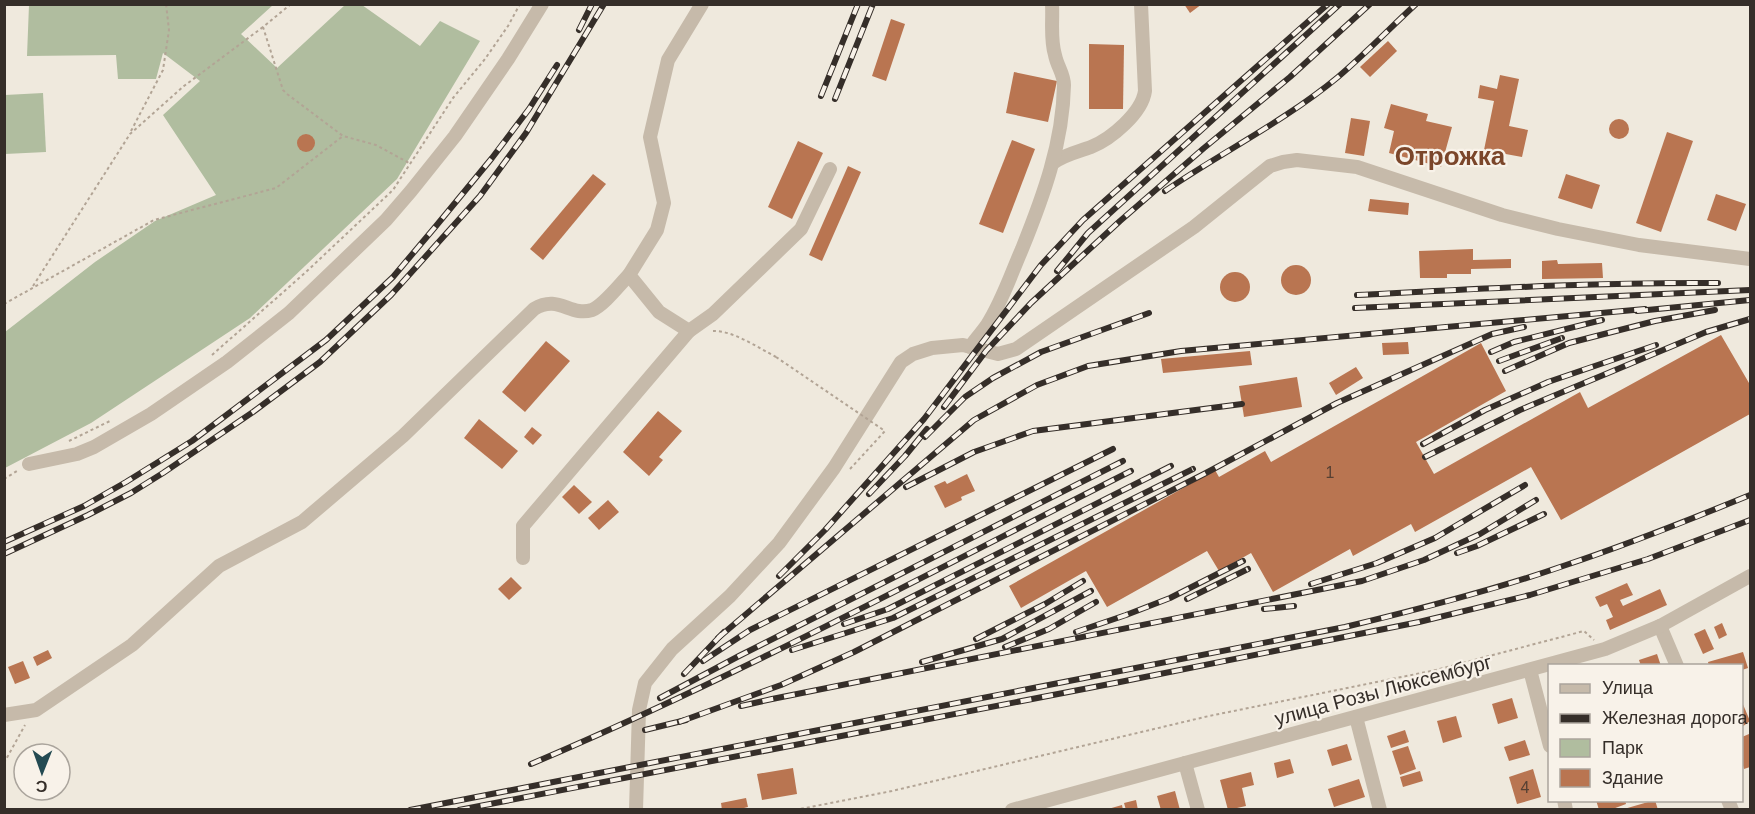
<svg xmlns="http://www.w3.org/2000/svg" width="1755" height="814" viewBox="0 0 1755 814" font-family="Arial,sans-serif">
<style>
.green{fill:#b0bd9f}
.building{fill:#b97551}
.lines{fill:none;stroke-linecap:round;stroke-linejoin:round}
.path{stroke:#b2a495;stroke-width:2;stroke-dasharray:3 3;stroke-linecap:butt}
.minor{stroke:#c6baaa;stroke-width:14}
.rail-casing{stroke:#352e29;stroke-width:6}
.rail{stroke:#f8f2e9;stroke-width:4;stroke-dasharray:11;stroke-linecap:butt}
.path-bridge{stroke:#b2a495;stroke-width:2;stroke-dasharray:3 3;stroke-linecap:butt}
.labels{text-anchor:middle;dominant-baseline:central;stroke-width:4.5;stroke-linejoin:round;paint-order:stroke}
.number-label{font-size:16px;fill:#564033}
.street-label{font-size:20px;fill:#352e29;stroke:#f8f2e9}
.district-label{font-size:26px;font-weight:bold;fill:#7b462a;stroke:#f8f2e9}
</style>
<rect width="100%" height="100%" fill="#efe9dd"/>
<g class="green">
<polygon points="29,5 273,5 241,34 277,68 345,5 362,5 420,46 440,21 480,41 397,179 250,318 91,423 5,468 5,332 95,262 155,221 216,195 163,115 200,81 163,53 156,79 118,79 116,55 27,56"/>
<polygon points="43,93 46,152 5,154 5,95"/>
</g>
<g class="building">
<polygon points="1184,4 1202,4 1190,13"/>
<polygon points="891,19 905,24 886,81 872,76"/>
<polygon points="1388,41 1397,51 1370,77 1360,67"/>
<polygon points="1089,44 1124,45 1123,109 1089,109"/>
<polygon points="1014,72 1057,81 1048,122 1006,113"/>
<polygon points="1500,75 1519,79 1509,126 1528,130 1522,157 1484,150 1494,101 1478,98 1480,85 1497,89"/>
<polygon points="1391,104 1428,114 1426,121 1452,127 1441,167 1389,153 1394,131 1384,128"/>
<polygon points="1351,118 1370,121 1364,156 1345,153"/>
<circle cx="1619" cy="129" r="10"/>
<polygon points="1667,132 1693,141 1661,232 1636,223"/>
<circle cx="306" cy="143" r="9"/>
<polygon points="1012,140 1035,149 1003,233 979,224"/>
<polygon points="798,141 823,153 792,219 768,207"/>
<polygon points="848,166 861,172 822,261 809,255"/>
<polygon points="593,174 606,184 543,260 530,249"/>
<polygon points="1566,174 1600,185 1592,209 1558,198"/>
<polygon points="1716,194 1746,204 1736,231 1707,220"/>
<polygon points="1370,199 1409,203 1408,215 1368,211"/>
<polygon points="1473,249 1473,260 1511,259 1511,268 1471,269 1471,274 1447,274 1447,278 1420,278 1419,251"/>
<polygon points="1557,260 1558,264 1602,263 1603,278 1542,279 1542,261"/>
<circle cx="1296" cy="280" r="15"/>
<circle cx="1235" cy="287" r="15"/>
<polygon points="1721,335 1749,383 1750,382 1750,414 1561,520 1531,467 1415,532 1411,524 1353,556 1350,549 1273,592 1251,553 1219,571 1207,551 1107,607 1086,571 1021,608 1009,586 1215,470 1219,477 1265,451 1271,462 1481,343 1506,391 1416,442 1434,474 1580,392 1588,408"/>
<polygon points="546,341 570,361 525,412 502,392"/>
<polygon points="1408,342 1409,354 1383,355 1382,343"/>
<polygon points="1250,351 1252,365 1163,373 1161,359"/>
<polygon points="1356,367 1363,378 1336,395 1329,383"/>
<polygon points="1297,377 1302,407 1244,417 1239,386"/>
<polygon points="658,411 682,431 659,457 663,460 649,476 623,452"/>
<polygon points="479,419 518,451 502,469 464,438"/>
<polygon points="532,427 542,435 533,445 524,437"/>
<polygon points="967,474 975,491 961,497 962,500 945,508 934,486 945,481 947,484"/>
<polygon points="574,485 592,502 579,514 562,497"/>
<polygon points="608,500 619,512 599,530 588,518"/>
<polygon points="511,577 522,588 509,600 498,589"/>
<polygon points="1627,583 1633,595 1620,600 1623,606 1660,589 1667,605 1610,630 1606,620 1613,617 1607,604 1600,607 1595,597"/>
<polygon points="1722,623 1727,635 1719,639 1714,627"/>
<polygon points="1705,629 1714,649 1703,654 1694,634"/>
<polygon points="48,650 52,658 37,666 33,657"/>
<polygon points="1743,652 1748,668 1742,670 1742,666 1709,666 1708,662"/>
<polygon points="1657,654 1661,666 1641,666 1639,660"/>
<polygon points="23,661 30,678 15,684 8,667"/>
<polygon points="1512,698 1518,718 1498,724 1492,704"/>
<polygon points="1742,702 1750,721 1742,727"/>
<polygon points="1456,716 1462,737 1443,743 1437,721"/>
<polygon points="1405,730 1409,742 1391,748 1387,736"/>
<polygon points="1749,734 1750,767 1744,769 1742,762 1742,737"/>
<polygon points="1525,740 1530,755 1509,761 1504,747"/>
<polygon points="1347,744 1352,760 1332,766 1327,750"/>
<polygon points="1408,746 1416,769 1400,775 1392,751"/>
<polygon points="1290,759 1294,773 1277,778 1274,763"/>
<polygon points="793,768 797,794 762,800 757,774"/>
<polygon points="1533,769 1541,797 1517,804 1509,777"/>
<polygon points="1420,771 1423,781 1403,787 1400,777"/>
<polygon points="1251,772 1254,785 1242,788 1246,806 1228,810 1220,780"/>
<polygon points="1359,779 1365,797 1334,807 1328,789"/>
<polygon points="1175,791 1180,810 1161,810 1157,796"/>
<polygon points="746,798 748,807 736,810 722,810 721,803"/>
<polygon points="1136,800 1138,810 1126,810 1124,803"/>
<polygon points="1596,800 1625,800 1626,804 1610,810 1599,810"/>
<polygon points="1655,800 1658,810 1624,810 1624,809"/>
<polygon points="1122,805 1123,810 1108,810 1108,809"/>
</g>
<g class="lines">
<g class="path">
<polyline points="291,4 263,27 283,90 287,94 343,136 376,145 411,164"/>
<polyline points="131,131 163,70 169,30 166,4"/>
<polyline points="33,286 130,134 184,86 263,27"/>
<polyline points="4,304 154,220 276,188 343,136"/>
<path d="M713 331C732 330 759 348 776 357"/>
<polyline points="212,355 306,272 393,190 453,98 485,59 508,26 520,4"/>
<polyline points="69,441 112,420"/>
<polyline points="850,469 885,431"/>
<polyline points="4,479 17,471"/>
<polyline points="4,763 25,725"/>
<polyline points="795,810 892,791 1209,716 1436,670 1584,631 1594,640"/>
</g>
<g class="minor">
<polyline points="702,4 668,60 650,137 664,203 657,230 629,275 659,312 689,331 713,314 801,229 830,169"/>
<path d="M1053 163C1065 154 1078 152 1091 147 1111 139 1142 113 1145 91L1141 4"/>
<path d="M970 347C976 339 982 332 987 325 1002 302 1011 274 1022 249 1043 197 1063 143 1064 85 1064 74 1057 66 1055 55 1050 39 1053 21 1052 4"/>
<polyline points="29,464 77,454 94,447 151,414 227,362 289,313 386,220 411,191 455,136 508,59 542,4"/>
<polyline points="523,558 523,526 689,331"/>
<polyline points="1660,626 1677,666"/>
<polyline points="1530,670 1550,746"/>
<path d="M4 715 36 710 132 645 219 566 302 522 403 436 534 309C559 294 570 317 592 310 604 305 620 284 629 275"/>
<polyline points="1356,717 1380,810"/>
<polyline points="1185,763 1198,810"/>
<polyline points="1564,800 1566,810"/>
<polyline points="1728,800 1732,810"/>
<polyline points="636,810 639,710 645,683 672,649 730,596 779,543 834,468 901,362 913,354 932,348 963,345 998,354 1016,349 1194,227 1270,166 1283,162 1297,160 1357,167 1502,215 1558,229 1639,245 1750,259"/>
<polyline points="1012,810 1605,649 1660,626 1750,576"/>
</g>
<g class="rail-casing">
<g id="rail">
<polyline points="579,30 592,4"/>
<polyline points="821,96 858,4"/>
<polyline points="835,99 873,4"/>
<path d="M1165 191C1222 152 1285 121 1338 77 1365 54 1390 28 1416 4"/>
<polyline points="1057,271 1088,233 1340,4"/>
<path d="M1357 295C1477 289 1597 282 1718 283"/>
<polyline points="1355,308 1750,290"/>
<polyline points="1637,311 1750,300"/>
<polyline points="1491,352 1514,342 1602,320"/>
<polyline points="1499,361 1562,338"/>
<polyline points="1505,371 1569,343 1655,321 1715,310"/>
<polyline points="944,407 986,351 1031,303 1120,221 1204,148 1290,77 1370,4"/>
<polyline points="925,437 965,397 993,378 1041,352 1149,313"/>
<polyline points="1423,444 1485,410 1548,382 1656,345"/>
<polyline points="1425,457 1520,410 1706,332 1750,319"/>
<polyline points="906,487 974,452 1033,431 1242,404"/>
<polyline points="869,494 905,456 927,429"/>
<polyline points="4,542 84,506 126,482 192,441 326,340 393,277 436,226 492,158 529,109 557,65"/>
<polyline points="1457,553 1477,546 1544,514"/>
<polyline points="4,554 88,515 131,493 163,473 253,412 320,362 391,295 480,196 526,133 604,4"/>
<polyline points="779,576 825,530 924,419 1041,265 1083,220 1328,4"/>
<polyline points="1311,584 1377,563 1435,538 1525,485"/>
<polyline points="1187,599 1248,569"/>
<polyline points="1264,609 1294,606"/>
<polyline points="844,624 888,609 1171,466"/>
<polyline points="1076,632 1126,615 1170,598 1243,561"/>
<polyline points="718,638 974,420 1037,385 1088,366 1181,351 1645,309"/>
<polyline points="976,639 1045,604 1083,581"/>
<polyline points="1005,647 1049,629 1096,602"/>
<polyline points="792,650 893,618 1193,469"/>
<polyline points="703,661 750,630 1113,449"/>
<polyline points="922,662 1002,639 1091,591"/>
<polyline points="684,674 724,632"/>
<polyline points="660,698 739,656 1123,461"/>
<polyline points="741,706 772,699 1362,581 1424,560 1480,534 1536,500"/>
<polyline points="679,722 781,685 854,652 1204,474 1337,403 1492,334 1524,327"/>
<polyline points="645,730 686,720"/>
<path d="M531 764C736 677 933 571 1131 471"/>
<path d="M410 810 1345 627C1420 609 1494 590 1566 565 1629 544 1689 520 1750 495"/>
<polyline points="459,810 1120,682 1419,622 1530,595 1648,559 1750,520"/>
</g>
</g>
<use href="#rail" class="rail"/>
<polyline class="path-bridge" points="776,357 885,431"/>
</g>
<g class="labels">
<g class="number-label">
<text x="1330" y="472">1</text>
<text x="1525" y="787">4</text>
</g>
<g class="street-label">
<text transform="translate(1383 690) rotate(-15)">улица Розы Люксембург</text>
</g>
<g class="district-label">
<text x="1450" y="156">Отрожка</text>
</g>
</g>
<rect width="1755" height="814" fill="none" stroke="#352e29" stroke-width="12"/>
<rect x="1548" y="664" width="195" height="138" fill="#f8f2e9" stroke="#aaa49c" stroke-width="1.5"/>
<rect x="1560" y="684" width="30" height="9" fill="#c6baaa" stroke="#aaa49c" stroke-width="1.5"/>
<text x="1602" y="694" font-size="18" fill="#352e29">Улица</text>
<rect x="1560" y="714" width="30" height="9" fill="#352e29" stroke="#aaa49c" stroke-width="1.5"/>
<text x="1602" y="724" font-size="18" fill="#352e29">Железная дорога</text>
<rect x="1560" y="739" width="30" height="18" fill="#b0bd9f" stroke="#aaa49c" stroke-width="1.5"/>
<text x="1602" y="754" font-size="18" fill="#352e29">Парк</text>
<rect x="1560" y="769" width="30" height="18" fill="#b97551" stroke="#aaa49c" stroke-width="1.5"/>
<text x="1602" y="784" font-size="18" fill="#352e29">Здание</text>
<g transform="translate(42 772) rotate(181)"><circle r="28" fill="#f8f2e9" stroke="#aaa49c" stroke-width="1.5"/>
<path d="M0-4.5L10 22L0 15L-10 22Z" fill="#234a52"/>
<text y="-9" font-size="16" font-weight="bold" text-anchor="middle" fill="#352e29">С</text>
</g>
</svg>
